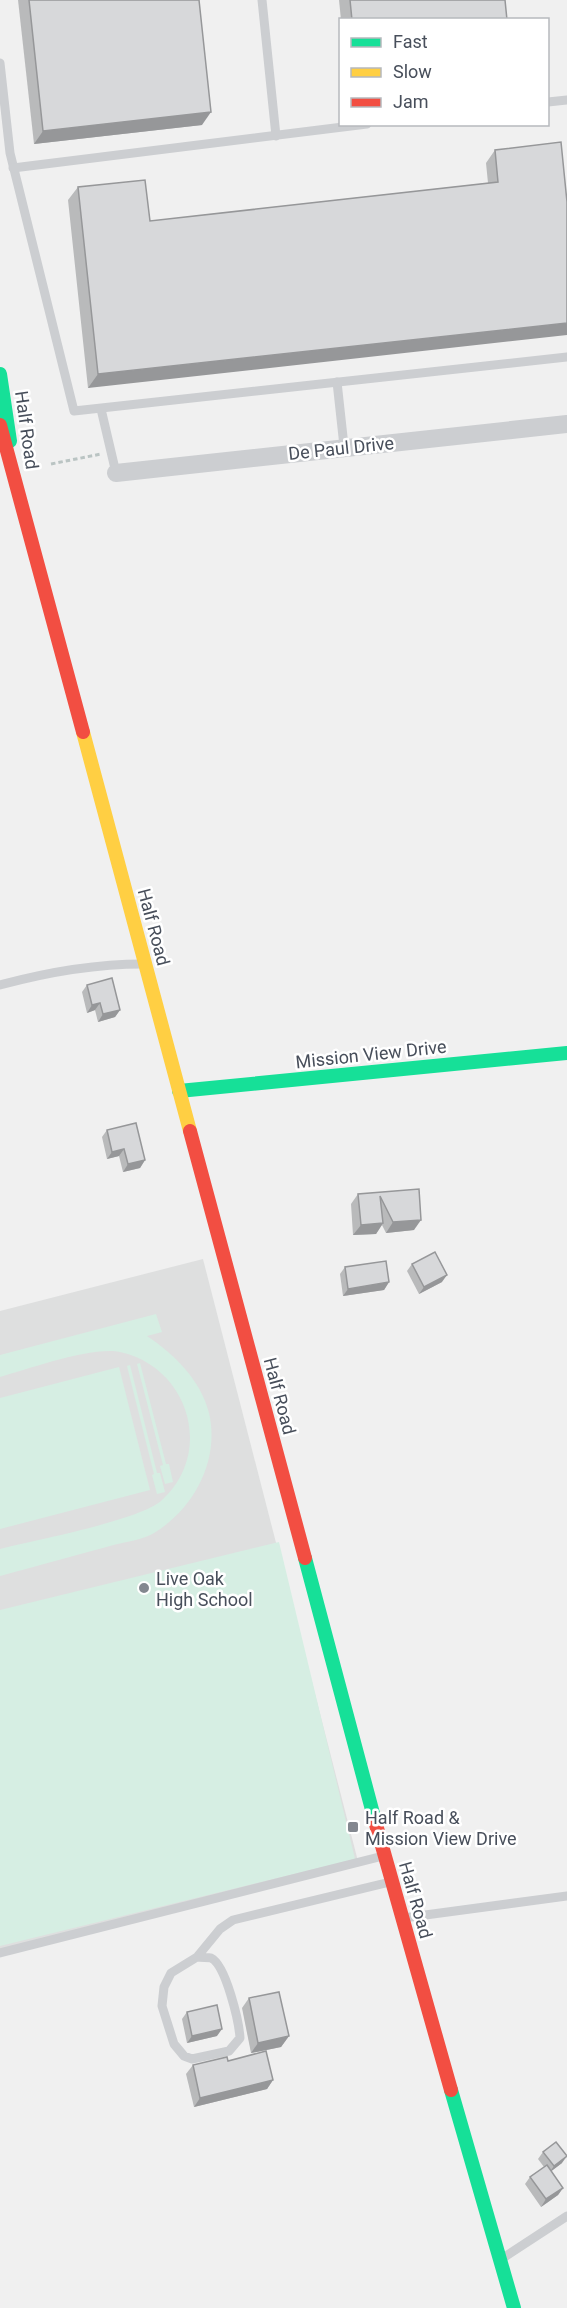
<svg xmlns="http://www.w3.org/2000/svg" width="567" height="2308" viewBox="0 0 567 2308" font-family="Roboto,sans-serif">
<style>
.education{fill:#dedfdf}
.green{fill:#d6eee3}
.lines{fill:none;stroke-linecap:round;stroke-linejoin:round}
.path{stroke:#bac4c3;stroke-width:3;stroke-dasharray:4.5 3;stroke-linecap:butt}
.lane{stroke:#ccced1;stroke-width:9}
.street{stroke:#ccced1;stroke-width:18}
.fast{stroke:#16e098;stroke-width:14}
.slow{stroke:#ffcf43;stroke-width:14}
.jam{stroke:#f24e42;stroke-width:14}
.wall{fill:#b9babb}
.shaded-wall{fill:#969799}
.building{fill:#d7d8da;stroke:#969799;stroke-width:1.5}
.poi-dot{fill:#83878f;stroke:#fff;stroke-width:2}
.labels{text-anchor:middle;dominant-baseline:central;stroke-width:5;stroke-linejoin:round;paint-order:stroke}
.street-label{font-size:18px;fill:#484f5b;stroke:#fff}
.poi-label{font-size:18px;fill:#484f5b;stroke:#fff;text-anchor:start}
</style>
<rect width="100%" height="100%" fill="#f0f0f0"/>
<polygon class="education" points="203,1259 359,1865 0,1955 0,1311"/>
<g class="green">
<path d="M156 1314 162 1332 147 1336C174 1354 201 1380 209 1413 220 1460 194 1509 154 1533 142 1540 124 1542 110 1546 73 1556 37 1566 0 1576V1549C35 1540 137 1521 161 1501 215 1453 189 1367 120 1352 93 1346 28 1369 0 1377V1355Z"/>
<polygon points="140,1363 166,1464 169,1464 173,1482 165,1484 160,1466 163,1465 137,1364"/>
<polygon points="130,1365 157,1473 160,1473 165,1492 157,1494 152,1475 154,1474 127,1366"/>
<polygon points="119,1367 150,1490 0,1529 0,1398"/>
<polygon points="279,1542 355,1859 0,1946 0,1610"/>
</g>
<g class="lines">
<polyline class="path" points="51,464 101,454"/>
<g class="lane">
<polyline points="262,0 276,136"/>
<polyline points="0,63 10,153 74,411 567,357"/>
<polyline points="548,102 567,100"/>
<polyline points="13,168 367,124"/>
<polyline points="337,382 344,446"/>
<polyline points="101,409 116,473"/>
<path d="M0 985C48 972 93 964 143 964"/>
<polyline points="403,1918 567,1896"/>
<polyline points="0,1953 383,1856"/>
<path d="M197 1957C201 1958 208 1957 211 1958 226 1965 239 2022 240 2038L229 2051 192 2059 184 2056 174 2044 162 2006 164 1987 171 1973 197 1957 220 1929 233 1920 390 1882"/>
<polyline points="503,2258 567,2216"/>
</g>
<polyline class="street" points="116,473 567,424"/>
<g class="fast">
<polyline points="0,374 10,441"/>
<polyline points="179,1091 567,1053"/>
<polyline points="305,1558 375,1821"/>
<polyline points="451,2090 514,2308"/>
</g>
<polyline class="slow" points="83,732 190,1131"/>
<g class="jam">
<polyline points="0,425 83,732"/>
<polyline points="190,1131 305,1558"/>
<polyline points="375,1821 451,2090"/>
</g>
</g>
<g class="wall">
<polygon points="18,0 199,0 202,125 34,144"/>
<polygon points="339,0 505,0 507,20 341,20"/>
<polygon points="495,150 567,202 88,388 68,200 78,187 150,221 488,183 486,163"/>
<polygon points="87,985 120,1010 115,1017 98,1022 95,1010 87,1013 82,992"/>
<polygon points="107,1130 145,1160 140,1168 123,1172 119,1156 107,1159 102,1137"/>
<polygon points="419,1189 414,1230 386,1233 382,1225 376,1234 353,1235 351,1204 358,1194"/>
<polygon points="412,1264 442,1282 419,1294 407,1271"/>
<polygon points="345,1267 389,1282 384,1290 343,1296 340,1274"/>
<polygon points="249,1998 289,2036 281,2047 251,2053 242,2008"/>
<polygon points="187,2012 217,2036 187,2043 182,2019"/>
<polygon points="228,2061 273,2080 267,2089 194,2107 186,2074 193,2065"/>
<polygon points="543,2152 562,2163 551,2171 563,2188 558,2195 541,2207 525,2184 530,2177 544,2167 538,2159"/>
</g>
<g class="shaded-wall">
<polygon points="211,112 202,125 34,144 43,131"/>
<polygon points="567,323 567,335 88,388 98,374"/>
<polygon points="100,1003 95,1010 87,1013 92,1005"/>
<polygon points="120,1010 115,1017 98,1022 103,1014"/>
<polygon points="124,1149 119,1156 107,1159 112,1152"/>
<polygon points="145,1160 140,1168 123,1172 128,1164"/>
<polygon points="421,1220 414,1230 386,1233 393,1222"/>
<polygon points="383,1223 376,1234 353,1235 361,1225"/>
<polygon points="447,1275 442,1282 419,1294 424,1287"/>
<polygon points="389,1282 384,1290 343,1296 348,1289"/>
<polygon points="222,2029 217,2036 187,2043 192,2036"/>
<polygon points="289,2036 281,2047 251,2053 258,2043"/>
<polygon points="273,2080 267,2089 194,2107 200,2098"/>
<polygon points="567,2156 562,2163 549,2173 554,2166"/>
<polygon points="563,2188 558,2195 541,2207 546,2199"/>
</g>
<g class="building">
<polygon points="29,0 199,0 211,112 43,131"/>
<polygon points="350,0 505,0 507,20 352,20"/>
<polygon points="561,142 567,202 567,323 98,374 78,187 145,180 150,221 498,182 495,150"/>
<polygon points="112,978 120,1010 103,1014 100,1003 92,1005 87,985"/>
<polygon points="136,1123 145,1160 128,1164 124,1149 112,1152 107,1130"/>
<polygon points="419,1189 421,1220 393,1222 380,1196 383,1223 361,1225 358,1194"/>
<polygon points="435,1252 447,1275 424,1287 412,1264"/>
<polygon points="386,1261 389,1282 348,1289 345,1267"/>
<polygon points="279,1992 289,2036 258,2043 249,1998"/>
<polygon points="217,2005 222,2029 192,2036 187,2012"/>
<polygon points="266,2051 273,2080 200,2098 193,2065 227,2057 228,2061"/>
<polygon points="556,2142 567,2156 554,2166 543,2152"/>
<polygon points="547,2165 563,2188 546,2199 530,2177"/>
</g>
<g class="poi-dot">
<circle cx="144" cy="1588" r="6"/>
<rect x="347" y="1821" width="12" height="12" rx="3"/>
</g>
<g class="labels">
<g class="street-label">
<text transform="translate(27 430) rotate(82)">Half Road</text>
<text transform="translate(341 448) rotate(-6)">De Paul Drive</text>
<text transform="translate(154 927) rotate(75)">Half Road</text>
<text transform="translate(371 1054) rotate(-6)">Mission View Drive</text>
<text transform="translate(280 1396) rotate(75)">Half Road</text>
<text transform="translate(416 1900) rotate(74)">Half Road</text>
</g>
<g class="poi-label">
<text x="156" y="1578">Live Oak<tspan x="156" dy="21">High School</tspan></text>
<text x="365" y="1817">Half Road &amp;<tspan x="365" dy="21">Mission View Drive</tspan></text>
</g>
</g>
<rect x="339" y="18" width="210" height="108" fill="#ffffff" stroke="#b6b9bd" stroke-width="1.5"/>
<rect x="351" y="38" width="30" height="9" fill="#16e098" stroke="#b6b9bd" stroke-width="1.5"/>
<text x="393" y="48" font-size="18" fill="#484f5b">Fast</text>
<rect x="351" y="68" width="30" height="9" fill="#ffcf43" stroke="#b6b9bd" stroke-width="1.5"/>
<text x="393" y="78" font-size="18" fill="#484f5b">Slow</text>
<rect x="351" y="98" width="30" height="9" fill="#f24e42" stroke="#b6b9bd" stroke-width="1.5"/>
<text x="393" y="108" font-size="18" fill="#484f5b">Jam</text>
</svg>
